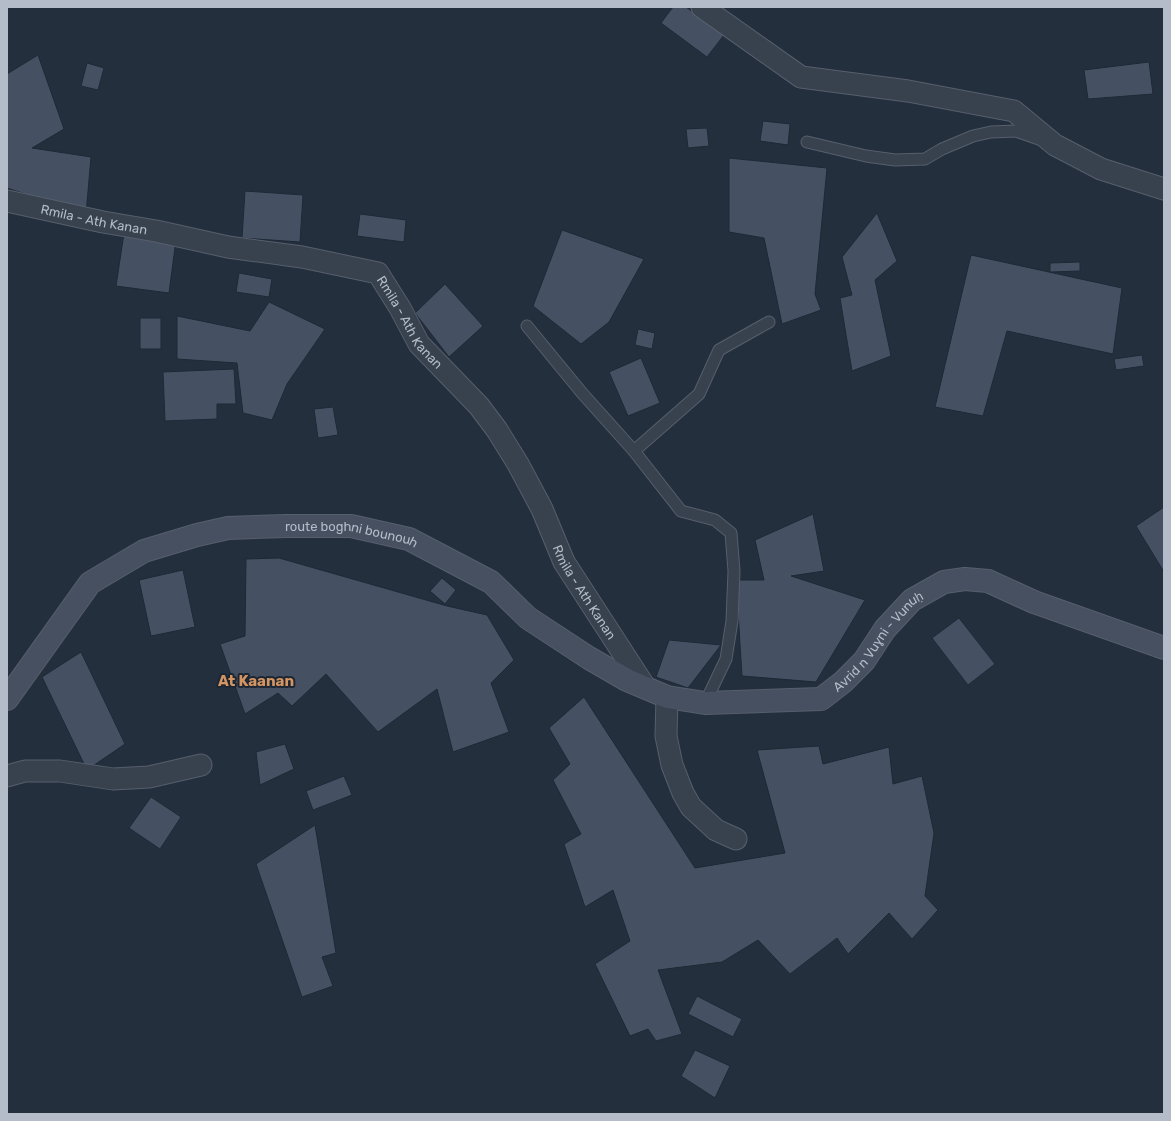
<svg xmlns="http://www.w3.org/2000/svg" width="1171" height="1121" viewBox="0 0 1171 1121" font-family="Rubik,sans-serif">
<style>
.building{fill:#455162;stroke:#1f2835}
.lines{fill:none;stroke-linecap:round;stroke-linejoin:round}
.service-casing{stroke:#565f6c;stroke-width:13}
.minor-casing{stroke:#565f6c;stroke-width:23}
.secondary-casing{stroke:#565f6c;stroke-width:24}
.service{stroke:#38414e;stroke-width:11}
.minor{stroke:#38414e;stroke-width:21}
.secondary{stroke:#465061;stroke-width:22}
.labels{text-anchor:middle;dominant-baseline:central;stroke-width:4;stroke-linejoin:round;paint-order:stroke}
.street-label{font-size:13px;fill:#b4bcc9;stroke:#1d2633}
.quarter-label{font-size:15px;font-weight:bold;fill:#d59563;stroke:#1d2633}
</style>
<rect width="100%" height="100%" fill="#242f3e"/>
<g class="building">
<polygon points="673,7 686,7 724,35 707,57 661,23"/>
<polygon points="38,55 64,129 32,148 91,157 86,214 7,188 7,74"/>
<polygon points="1149,62 1153,94 1088,99 1084,70"/>
<polygon points="87,63 104,68 98,90 81,86"/>
<polygon points="763,121 790,124 788,145 760,141"/>
<polygon points="707,128 709,146 688,148 686,129"/>
<polygon points="729,158 827,168 815,294 821,310 782,324 764,238 729,232"/>
<polygon points="245,191 303,195 300,242 242,238"/>
<polygon points="877,213 897,261 875,280 891,356 852,371 840,298 852,295 842,257"/>
<polygon points="360,214 406,220 404,242 357,236"/>
<polygon points="562,230 644,259 609,322 581,344 533,306"/>
<polygon points="124,233 176,240 169,293 116,286"/>
<polygon points="971,255 1122,288 1113,354 1007,331 983,416 935,407"/>
<polygon points="1080,262 1080,271 1050,272 1050,263"/>
<polygon points="239,273 272,279 269,297 236,292"/>
<polygon points="445,284 483,326 449,357 415,313"/>
<polygon points="269,302 325,329 287,384 272,420 243,413 237,363 177,359 177,316 250,331"/>
<rect x="140" y="318" width="21" height="31"/>
<polygon points="638,329 655,333 652,349 635,345"/>
<polygon points="1142,355 1144,366 1116,370 1114,359"/>
<polygon points="641,358 660,403 628,416 609,372"/>
<polygon points="234,369 236,404 217,404 217,419 165,421 163,372"/>
<polygon points="333,407 338,435 318,438 314,409"/>
<polygon points="1164,507 1164,572 1136,526"/>
<polygon points="813,514 824,571 791,576 865,600 816,682 742,676 736,580 764,580 755,540"/>
<polygon points="279,558 447,606 487,615 514,660 491,683 509,732 453,752 437,689 378,732 326,674 292,706 278,693 245,714 220,644 245,636 246,559"/>
<polygon points="183,570 195,627 151,636 139,580"/>
<polygon points="442,578 456,590 445,604 430,591"/>
<polygon points="959,618 995,664 968,685 932,638"/>
<polygon points="669,640 721,645 688,688 656,677"/>
<polygon points="81,652 125,744 87,770 42,677"/>
<polygon points="584,697 695,868 785,853 757,750 819,746 823,764 889,747 893,784 922,776 934,833 925,896 938,910 912,939 889,913 848,954 837,938 790,974 758,940 722,962 658,970 682,1034 656,1041 648,1029 630,1036 595,964 630,941 613,890 585,907 564,844 581,834 553,780 570,764 549,728"/>
<polygon points="285,744 294,769 260,785 256,752"/>
<polygon points="344,776 352,795 313,810 306,791"/>
<polygon points="151,797 181,817 160,849 129,828"/>
<polygon points="315,825 336,953 322,957 333,986 302,997 256,864"/>
<polygon points="697,996 742,1019 733,1037 688,1014"/>
<polygon points="695,1050 730,1066 715,1098 681,1076"/>
</g>
<g class="lines">
<g class="service-casing">
<g id="service">
<polyline points="807,142 866,156 895,160 925,159 942,149 973,136 991,132 1016,131 1039,139"/>
<polyline points="527,326 582,393 634,451 681,511 715,520 731,533 734,571 732,621 726,659 705,703"/>
<polyline points="634,451 699,394 719,350 769,322"/>
</g>
</g>
<g class="minor-casing">
<g id="minor">
<polyline points="702,7 801,77 908,91 1014,111 1055,145 1101,169 1164,189"/>
<path id="s1" d="M7 201 103 222 156 231 228 247 302 257 378 273 400 308 419 344 479 406 497 430 518 464 542 509 564 562 645 687"/>
<polyline points="667,697 666,736 672,765 683,793 691,807 716,830 736,839"/>
<polyline points="7,776 25,771 60,771 113,779 149,777 201,765"/>
</g>
</g>
<g class="secondary-casing">
<g id="secondary">
<path id="s2" d="M7 699 90 583 144 551 197 535 228 528 286 526H351L409 539 491 582 528 618 589 658 627 680 667 697 705 703 821 699 843 682 864 661 885 629 912 600 944 582 965 579 988 581 1034 602 1164 648"/>
</g>
</g>
<use href="#service" class="service"/>
<use href="#minor" class="minor"/>
<use href="#secondary" class="secondary"/>
</g>
<g class="labels">
<g class="street-label">
<text stroke="none"><textPath href="#s1" startOffset="89">Rmila - Ath Kanan</textPath></text>
<text stroke="none"><textPath href="#s1" startOffset="437">Rmila - Ath Kanan</textPath></text>
<text stroke="none"><textPath href="#s2" startOffset="417">route boghni bounouh</textPath></text>
<text stroke="none"><textPath href="#s1" startOffset="761">Rmila - Ath Kanan</textPath></text>
<text stroke="none"><textPath href="#s2" startOffset="1016">Avrid n Vuɣni - Vunuḥ</textPath></text>
</g>
<g class="quarter-label">
<text x="256" y="681">At Kaanan</text>
</g>
</g>
<rect width="1171" height="1121" fill="none" stroke="#b4bcc9" stroke-width="16"/>
</svg>
